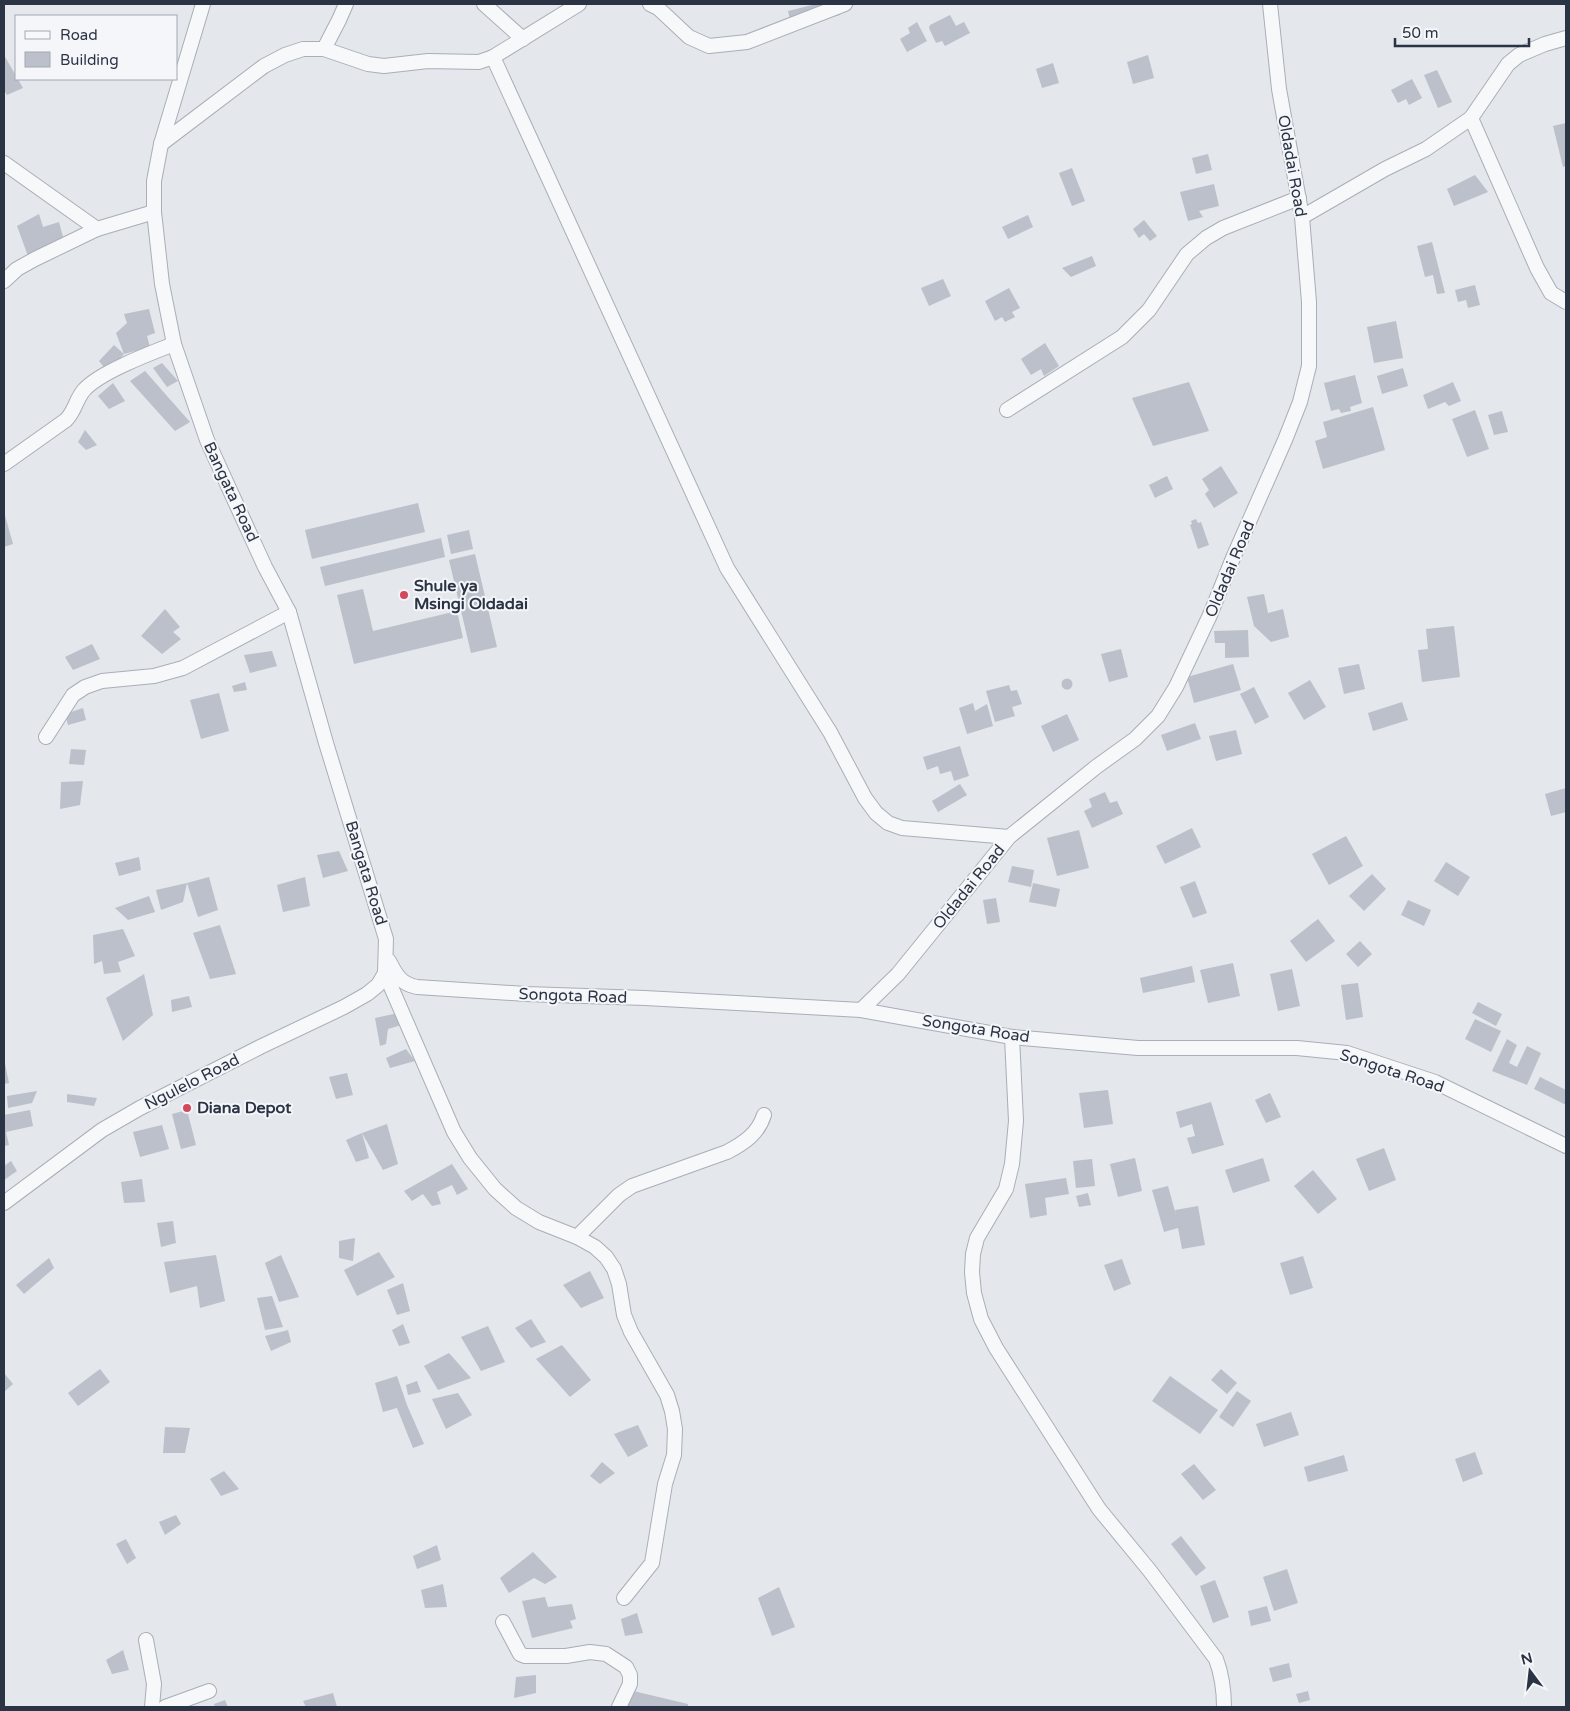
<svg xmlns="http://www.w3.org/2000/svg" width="1570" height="1711" viewBox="0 0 1570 1711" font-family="'Varela Round',sans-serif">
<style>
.building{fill:#bbc0ca}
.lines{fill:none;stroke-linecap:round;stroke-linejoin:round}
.street-casing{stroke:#a9aeb7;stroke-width:16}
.street{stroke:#f7f8fa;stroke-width:14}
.poi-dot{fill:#d1495b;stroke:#f4f6f9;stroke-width:2}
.labels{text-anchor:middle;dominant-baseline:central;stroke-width:4;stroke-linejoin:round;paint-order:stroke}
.street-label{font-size:16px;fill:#2b3445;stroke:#f4f6f9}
.poi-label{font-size:16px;font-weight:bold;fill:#2b3445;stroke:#f4f6f9;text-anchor:start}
</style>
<rect width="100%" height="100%" fill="#e4e7ec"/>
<g class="building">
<polygon points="816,4 837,4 840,15 792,27 788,11"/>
<polygon points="950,15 956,26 964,22 970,33 945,46 942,41 936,43 929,28 930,25"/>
<polygon points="917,22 927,41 907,52 900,39 910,33 908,28"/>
<polygon points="4,55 23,88 7,95 4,90"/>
<polygon points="1148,55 1154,78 1133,84 1127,62"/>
<polygon points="1053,63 1059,83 1042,88 1036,69"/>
<polygon points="1437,70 1452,102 1438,108 1424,75"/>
<polygon points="1412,79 1422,98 1409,105 1406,99 1398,103 1391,90"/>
<polygon points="1566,123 1566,166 1563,167 1553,126"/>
<polygon points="1208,154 1212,170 1196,174 1192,158"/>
<polygon points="1072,168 1085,201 1072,206 1059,173"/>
<polygon points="1475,175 1488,192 1454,206 1447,189"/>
<polygon points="1214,184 1219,206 1199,211 1203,217 1188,221 1180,192"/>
<polygon points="39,214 43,227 59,222 65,244 28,256 17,226"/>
<polygon points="1028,215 1033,227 1008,239 1002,227"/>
<polygon points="1144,220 1157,236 1150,241 1144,234 1139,238 1133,229"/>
<polygon points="1432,242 1445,293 1437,294 1433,275 1425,277 1417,246"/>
<polygon points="1092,256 1096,266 1071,277 1062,268"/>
<polygon points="943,279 951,296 929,306 921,288"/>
<polygon points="1475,285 1480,305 1468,308 1466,300 1458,302 1455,290"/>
<polygon points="1009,288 1020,308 1012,312 1015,317 1005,322 1002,317 995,321 985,301"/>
<polygon points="149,309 155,333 147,336 150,347 124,354 116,333 127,323 124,314"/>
<polygon points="1396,321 1403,358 1374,363 1367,327"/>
<polygon points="1045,343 1059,366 1044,376 1041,369 1031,375 1021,359"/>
<polygon points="114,345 124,354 108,372 99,361"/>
<polygon points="162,363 178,381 167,387 153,368"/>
<polygon points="1403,368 1408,386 1382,394 1377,376"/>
<polygon points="145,371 190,422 175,431 130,381"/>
<polygon points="1355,375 1362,403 1350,407 1351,411 1341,413 1339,409 1331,411 1324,383"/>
<polygon points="1189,382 1209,431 1153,446 1132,398"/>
<polygon points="1453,382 1461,401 1449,406 1445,402 1428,409 1423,395"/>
<polygon points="113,383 125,401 109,409 98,396"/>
<polygon points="1373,407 1385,450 1323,469 1315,441 1327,437 1323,422"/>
<polygon points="1475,410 1489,449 1467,457 1452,419"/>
<polygon points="1502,411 1508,432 1494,435 1488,415"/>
<polygon points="85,430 97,445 86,450 78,442"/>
<polygon points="1221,466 1238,493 1214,508 1205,494 1209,490 1202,479"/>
<polygon points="1167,476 1173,489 1155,498 1149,485"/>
<polygon points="418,503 425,532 312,559 305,530"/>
<polygon points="4,512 13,544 4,547"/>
<polygon points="1196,519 1198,523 1201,522 1209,545 1198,549 1190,525 1192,524 1191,521"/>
<polygon points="469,530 473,549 451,554 447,535"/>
<polygon points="441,538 445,557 325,586 320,567"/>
<polygon points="475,554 497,647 471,653 449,560"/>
<polygon points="363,589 373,631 457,611 463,638 354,664 337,595"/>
<polygon points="1264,594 1268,613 1283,609 1289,637 1271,642 1254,626 1247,597"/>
<polygon points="165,609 180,627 173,632 181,639 162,654 141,636"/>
<polygon points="1454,626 1460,677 1422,682 1418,650 1428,649 1426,629"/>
<polygon points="1248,630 1249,657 1225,658 1225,643 1215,643 1214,631"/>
<polygon points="92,644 100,659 73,670 65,657"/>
<polygon points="1121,649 1128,677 1109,682 1101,654"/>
<polygon points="272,651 277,666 250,673 244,655"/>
<polygon points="1233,664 1241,690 1194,703 1187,677"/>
<polygon points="1359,664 1365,689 1344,694 1338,668"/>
<circle cx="1067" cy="684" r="5.5"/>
<polygon points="1310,680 1326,707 1304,720 1288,693"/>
<polygon points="245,682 247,690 234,692 232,686"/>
<polygon points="1009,685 1011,691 1017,690 1022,704 1012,707 1015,716 995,722 986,691"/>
<polygon points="1254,687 1269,717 1255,724 1240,694"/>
<polygon points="219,693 229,731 201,739 190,700"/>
<polygon points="1402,702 1408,720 1373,731 1368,713"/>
<polygon points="973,703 975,711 987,704 993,726 967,734 959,708"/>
<polygon points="83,708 86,720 68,725 65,714"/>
<polygon points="1067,714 1079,740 1053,752 1041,726"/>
<polygon points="1195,723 1201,739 1167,751 1161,735"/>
<polygon points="1236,730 1242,754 1216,761 1209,736"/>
<polygon points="960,746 969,776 954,781 951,771 940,774 938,766 927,770 923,757"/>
<polygon points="71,749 86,750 84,765 69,764"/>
<polygon points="83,781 80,805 60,809 61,782"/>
<polygon points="960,784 967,795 938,812 932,801"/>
<polygon points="1566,788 1566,812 1551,816 1545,794"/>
<polygon points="1105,792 1110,803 1117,801 1123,814 1092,828 1084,811 1092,807 1089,799"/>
<polygon points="1192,828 1201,847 1165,864 1156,846"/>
<polygon points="1079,830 1089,868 1057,876 1047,838"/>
<polygon points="1346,836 1363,866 1329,885 1312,854"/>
<polygon points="339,851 348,871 323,878 317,855"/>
<polygon points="139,857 141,870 119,876 115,863"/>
<polygon points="1446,862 1470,877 1458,896 1434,881"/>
<polygon points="1012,866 1034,870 1031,887 1008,882"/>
<polygon points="1372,874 1386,889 1364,911 1349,896"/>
<polygon points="209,877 218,910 198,917 187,883"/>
<polygon points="305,877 310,906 283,912 277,885"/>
<polygon points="1195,881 1207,913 1193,918 1180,887"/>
<polygon points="187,883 183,902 161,910 156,890"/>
<polygon points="1033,883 1060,889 1056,907 1029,902"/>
<polygon points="149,896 155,912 128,920 115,908"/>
<polygon points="996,898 1000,922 987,924 983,900"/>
<polygon points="1408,900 1431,910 1424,926 1401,915"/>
<polygon points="1318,919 1335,941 1306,962 1290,941"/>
<polygon points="220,925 236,974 210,979 193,933"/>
<polygon points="123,929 135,956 118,962 121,972 104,974 102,961 94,964 93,935"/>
<polygon points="1360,941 1372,954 1358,967 1346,954"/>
<polygon points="1233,963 1240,996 1208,1003 1200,970"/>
<polygon points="1192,966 1195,982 1143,993 1140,978"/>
<polygon points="1292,969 1300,1006 1278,1011 1270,974"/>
<polygon points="144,974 153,1015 123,1041 106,998"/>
<polygon points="1358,983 1363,1017 1346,1020 1341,985"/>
<polygon points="189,996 192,1007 172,1012 171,1000"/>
<polygon points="1478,1002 1502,1014 1496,1026 1472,1013"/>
<polygon points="403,1012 408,1023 388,1029 386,1044 380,1046 375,1018"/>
<polygon points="1475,1019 1501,1031 1491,1052 1465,1039"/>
<polygon points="1507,1039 1517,1045 1509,1063 1517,1067 1527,1046 1541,1053 1527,1085 1492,1071"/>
<polygon points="406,1049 415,1061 390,1068 386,1058"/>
<polygon points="4,1059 9,1083 4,1084"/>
<polygon points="347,1073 353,1095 336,1099 329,1077"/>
<polygon points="1540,1077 1566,1090 1566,1105 1534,1089"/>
<polygon points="1108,1090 1113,1124 1084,1128 1079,1093"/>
<polygon points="37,1091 32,1103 8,1108 7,1096"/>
<polygon points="1270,1093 1281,1117 1266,1123 1255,1100"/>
<polygon points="67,1094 97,1098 94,1106 67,1102"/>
<polygon points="1211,1102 1224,1145 1192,1154 1187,1138 1195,1136 1192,1124 1180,1128 1176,1112"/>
<polygon points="30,1110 33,1126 6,1132 9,1145 4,1146 4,1115"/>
<polygon points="187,1110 196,1145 181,1149 172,1114"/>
<polygon points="387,1124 398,1164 383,1170 362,1133"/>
<polygon points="162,1125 169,1149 140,1157 133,1132"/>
<polygon points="362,1133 369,1158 356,1162 346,1140"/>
<polygon points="1384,1148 1396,1180 1369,1191 1356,1159"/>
<polygon points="1135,1158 1142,1191 1118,1197 1110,1164"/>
<polygon points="1263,1158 1270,1181 1233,1193 1225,1170"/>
<polygon points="1092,1159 1095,1186 1076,1188 1073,1161"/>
<polygon points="11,1161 17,1171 4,1180 4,1166"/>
<polygon points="452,1164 468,1189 457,1195 452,1185 437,1192 441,1204 432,1206 423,1194 412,1201 404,1191"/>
<polygon points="1313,1170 1337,1199 1318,1214 1294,1186"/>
<polygon points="1066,1178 1069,1194 1045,1198 1047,1215 1030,1218 1025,1184"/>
<polygon points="142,1179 145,1202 124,1203 121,1182"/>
<polygon points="1168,1186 1176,1215 1175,1210 1198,1206 1205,1245 1182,1249 1178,1228 1164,1232 1152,1190"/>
<polygon points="1088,1193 1091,1205 1079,1207 1076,1196"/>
<polygon points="173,1221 176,1243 161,1247 157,1223"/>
<polygon points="355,1238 353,1261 339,1258 339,1241"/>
<polygon points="379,1252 395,1277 357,1296 344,1270"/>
<polygon points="216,1255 225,1301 200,1308 197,1286 170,1293 164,1262"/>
<polygon points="281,1255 299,1297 279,1302 265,1263"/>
<polygon points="1303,1256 1313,1288 1290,1295 1280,1263"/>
<polygon points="49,1258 54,1268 24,1294 16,1285"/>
<polygon points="1122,1259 1131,1284 1114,1291 1104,1265"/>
<polygon points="590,1271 604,1298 581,1308 563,1285"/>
<polygon points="403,1283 410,1311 397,1315 387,1290"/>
<polygon points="272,1296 283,1327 265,1330 257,1298"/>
<polygon points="531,1319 546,1342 531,1348 515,1328"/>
<polygon points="403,1324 410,1343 399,1346 392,1330"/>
<polygon points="488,1326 505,1362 481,1371 461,1337"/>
<polygon points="288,1330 291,1342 271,1351 265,1336"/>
<polygon points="562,1345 591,1380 570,1397 536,1359"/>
<polygon points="449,1353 471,1378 438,1390 424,1366"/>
<polygon points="100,1369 110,1382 78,1406 68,1393"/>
<polygon points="1221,1369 1237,1383 1227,1394 1211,1380"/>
<polygon points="4,1373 13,1384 4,1392"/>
<polygon points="397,1376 407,1405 424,1444 413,1448 397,1408 383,1412 375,1383"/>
<polygon points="1170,1376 1218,1410 1200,1434 1152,1401"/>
<polygon points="417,1381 421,1392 408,1395 406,1385"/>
<polygon points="1237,1391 1251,1401 1233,1427 1219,1417"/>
<polygon points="458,1393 472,1415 446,1429 432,1399"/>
<polygon points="1291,1412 1299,1435 1264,1447 1256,1424"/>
<polygon points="638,1425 648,1446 628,1457 614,1434"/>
<polygon points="165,1427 190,1428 185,1453 163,1453"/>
<polygon points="1475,1452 1483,1474 1463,1482 1455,1459"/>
<polygon points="1344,1455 1348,1471 1308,1482 1304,1467"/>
<polygon points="602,1462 615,1473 600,1484 590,1476"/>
<polygon points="1194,1464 1216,1490 1203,1500 1181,1474"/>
<polygon points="224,1471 239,1489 221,1496 210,1479"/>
<polygon points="176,1515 181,1524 165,1535 159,1522"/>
<polygon points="1181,1536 1206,1568 1196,1576 1171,1544"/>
<polygon points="126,1539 136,1558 127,1564 116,1544"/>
<polygon points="437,1545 441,1560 417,1569 413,1556"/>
<polygon points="533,1552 557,1577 545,1584 534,1578 509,1593 500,1578"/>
<polygon points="1287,1569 1298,1603 1274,1611 1263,1577"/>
<polygon points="1215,1580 1229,1617 1213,1623 1200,1586"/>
<polygon points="443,1584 447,1607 425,1608 421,1590"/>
<polygon points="779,1587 795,1627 772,1636 758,1598"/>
<polygon points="545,1597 548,1607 572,1604 576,1619 570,1621 573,1628 532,1638 522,1601"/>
<polygon points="1267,1606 1271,1621 1251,1626 1248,1611"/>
<polygon points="637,1613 643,1633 625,1636 621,1619"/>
<polygon points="123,1650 129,1670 112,1674 106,1660"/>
<polygon points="1289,1663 1292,1677 1273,1682 1269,1668"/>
<polygon points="536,1675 536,1693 514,1698 516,1677"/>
<polygon points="629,1690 688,1704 688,1707 621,1707"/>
<polygon points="1308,1691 1310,1700 1299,1703 1296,1694"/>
<polygon points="333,1693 337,1707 306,1707 303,1701"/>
<polygon points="225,1700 228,1707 215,1707 214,1704"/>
</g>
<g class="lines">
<g class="street-casing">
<g id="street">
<polyline points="203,4 161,144 154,181 154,212 162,284 174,344 207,440 265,567 289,612 326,743 386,939 385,973 454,1132 470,1158 495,1189 516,1208 539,1222 577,1237 595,1247 606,1257 614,1269 619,1284 624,1315 631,1332 667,1395 672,1411 675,1429 674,1455 665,1484 652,1563 624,1598"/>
<polyline points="484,4 523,39"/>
<polyline points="650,4 658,8 689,37 709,46 747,42 845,4"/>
<polyline points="324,49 339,20 346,4"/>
<polyline points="493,57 727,568 830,732 865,798 876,813 888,823 902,828 1009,837"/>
<polyline points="1471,118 1537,268 1551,293 1566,302"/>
<polyline points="161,144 264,66 285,55 303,49 324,49 368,64 384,66 428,61 479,62 493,57 579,4"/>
<polyline points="4,163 97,229"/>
<polyline points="1302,217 1385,169 1426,149 1471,118 1508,64 1519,55 1545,44 1566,38"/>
<polyline points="4,281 17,269 35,259 97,229 154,212"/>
<polyline points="1007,410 1122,337 1149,310 1187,254 1206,238 1223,228 1299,198"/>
<path d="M4 464 66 420C75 411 76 399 84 390 100 372 151 353 174 344"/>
<polyline points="46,737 73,695 85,687 102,681 154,676 183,668 289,612"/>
<path d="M389 961C396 975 401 984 417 987L526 994 645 998 861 1010 1012 1037 1138 1048H1297L1347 1053 1435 1082 1566 1146"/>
<polyline points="861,1010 898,974 1009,837 1096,767 1135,739 1158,716 1176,687 1210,615 1233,558 1285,440 1300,402 1309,366 1309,302 1302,217 1279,89 1270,4"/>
<path d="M1012 1037 1016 1121 1012 1164 1006 1189 977 1238 973 1254 972 1272 974 1293 981 1319 996 1348 1099 1509 1150 1571 1216 1659C1222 1675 1224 1690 1224 1707"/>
<polyline points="4,1203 102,1130 140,1108 260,1047 344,1007 367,994 378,985 385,973"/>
<path d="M577 1237 619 1195 632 1186 727 1152C744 1143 758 1134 764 1115"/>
<polyline points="503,1622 520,1654 525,1656 566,1656 590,1652 606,1654 626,1667 630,1675 630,1684 619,1707"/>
<polyline points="146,1640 154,1684 152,1707"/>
<polyline points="165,1707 209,1691"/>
</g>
</g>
<use href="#street" class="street"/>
</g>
<g class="poi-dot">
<circle cx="404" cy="595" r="5"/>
<circle cx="187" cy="1108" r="5"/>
</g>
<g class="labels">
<g class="street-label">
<text transform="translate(1292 166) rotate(80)">Oldadai Road</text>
<text transform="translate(231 492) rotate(65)">Bangata Road</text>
<text transform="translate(1230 569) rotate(-67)">Oldadai Road</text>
<text transform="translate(366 873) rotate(73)">Bangata Road</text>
<text transform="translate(969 887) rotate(-51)">Oldadai Road</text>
<text transform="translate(573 996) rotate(2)">Songota Road</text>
<text transform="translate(976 1029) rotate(9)">Songota Road</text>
<text transform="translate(1392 1071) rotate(18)">Songota Road</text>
<text transform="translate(192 1082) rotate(-27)">Ngulelo Road</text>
</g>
<g class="poi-label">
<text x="414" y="586">Shule ya<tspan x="414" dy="18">Msingi Oldadai</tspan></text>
<text x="197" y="1108">Diana Depot</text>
</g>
</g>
<rect width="1570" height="1711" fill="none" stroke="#2b3445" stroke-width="10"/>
<rect x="15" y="15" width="162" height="65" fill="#f4f6f9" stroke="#a4a8b1"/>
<rect x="25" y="31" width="25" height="8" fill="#f7f8fa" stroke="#a4a8b1"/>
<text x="60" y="40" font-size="15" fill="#2b3445">Road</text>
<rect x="25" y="52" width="25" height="15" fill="#bbc0ca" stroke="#a4a8b1"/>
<text x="60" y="65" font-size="15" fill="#2b3445">Building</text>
<g transform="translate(1530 1671) rotate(345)" stroke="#f4f6f9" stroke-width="4" paint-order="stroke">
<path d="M0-4L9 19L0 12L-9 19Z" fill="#2b3445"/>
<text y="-8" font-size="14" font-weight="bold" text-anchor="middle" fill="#2b3445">N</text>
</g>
<path d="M1395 38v8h134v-8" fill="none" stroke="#2b3445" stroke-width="2.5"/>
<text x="1402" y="38" font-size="15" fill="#2b3445" stroke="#f4f6f9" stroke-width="4" paint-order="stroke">50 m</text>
</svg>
